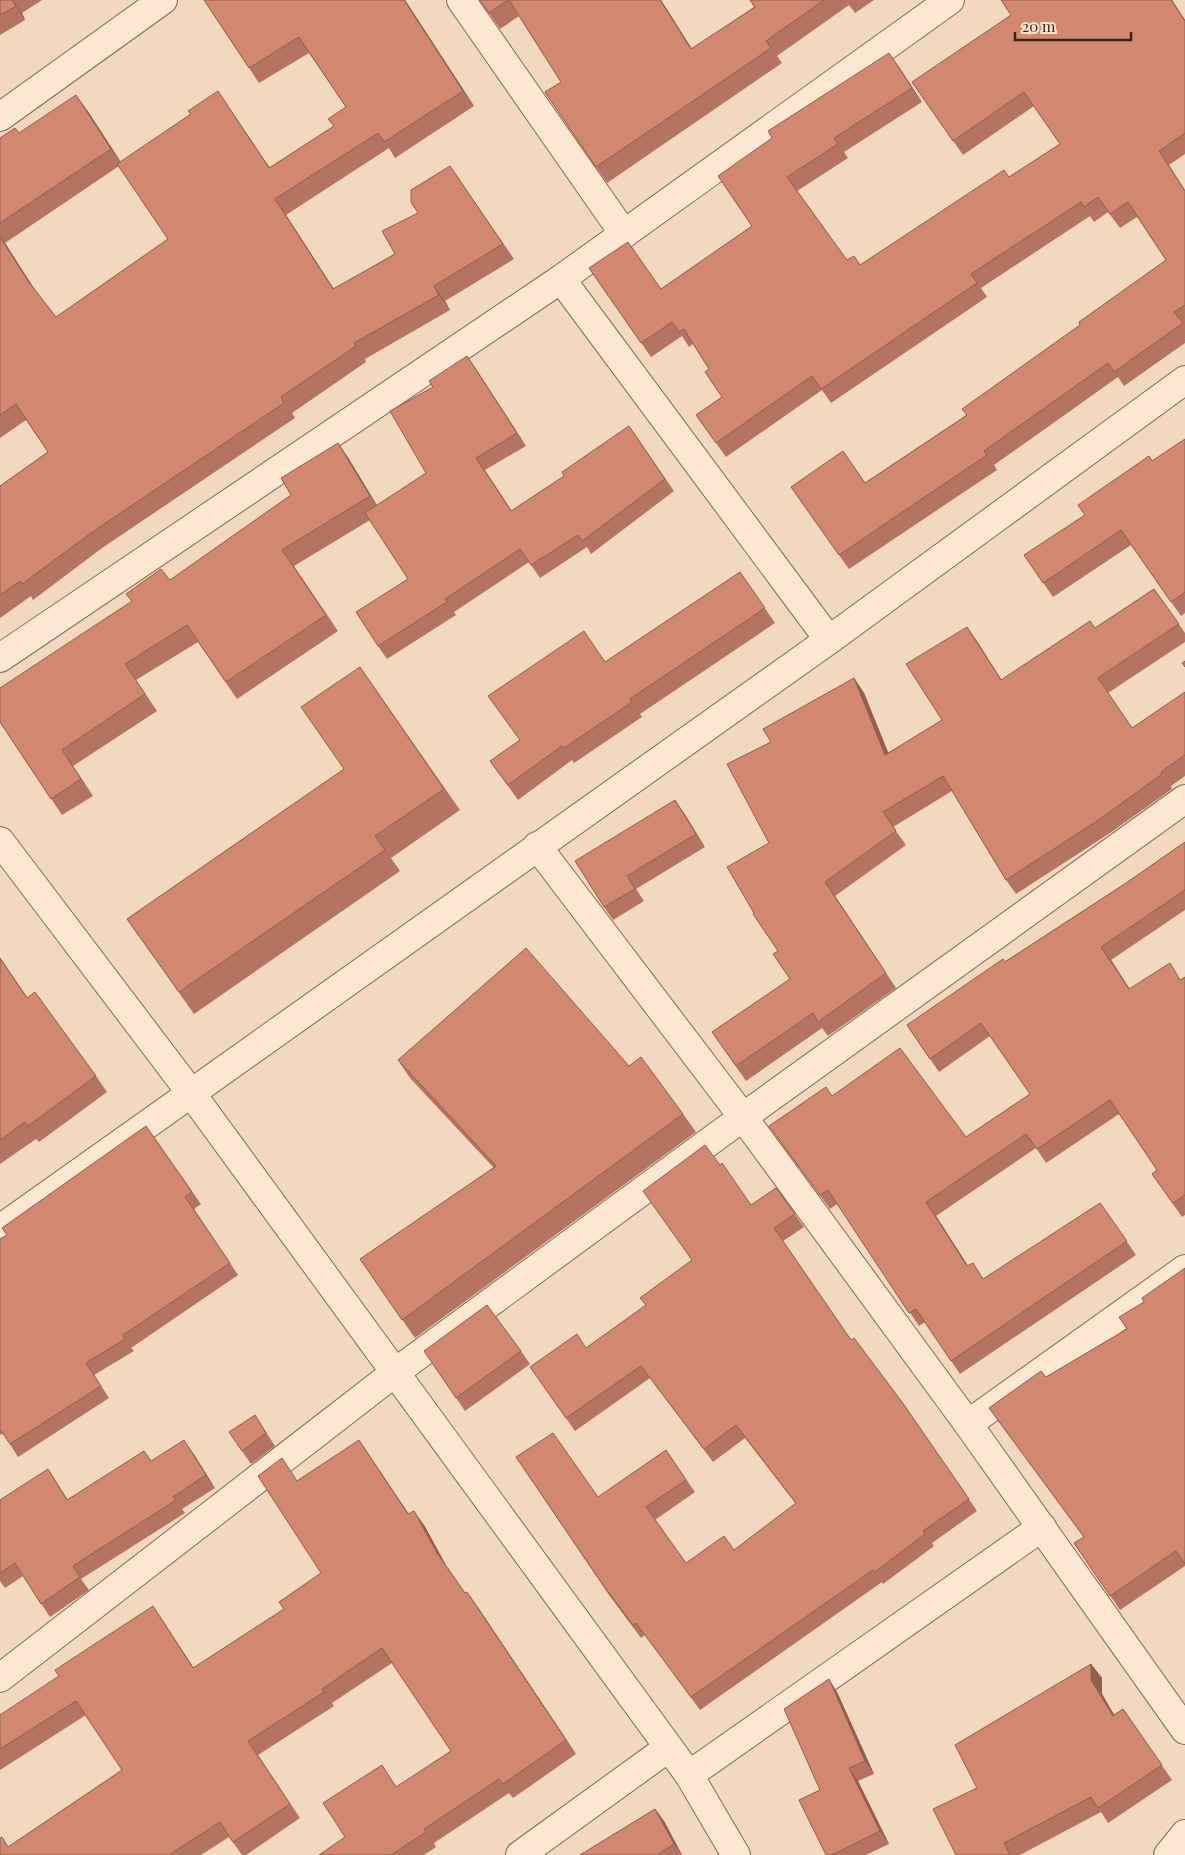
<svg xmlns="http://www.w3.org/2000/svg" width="1185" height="1855" viewBox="0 0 1185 1855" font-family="'Playfair Display',serif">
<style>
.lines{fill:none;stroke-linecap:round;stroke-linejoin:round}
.minor-casing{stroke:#8a6855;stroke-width:30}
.minor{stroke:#fbe7d2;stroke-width:28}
.wall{fill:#b57461;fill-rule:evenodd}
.shaded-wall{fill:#935e4f}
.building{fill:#d28771;stroke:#935e4f}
</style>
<rect width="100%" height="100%" fill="#f1d8be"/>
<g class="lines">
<g class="minor-casing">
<g id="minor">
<polyline points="461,0 624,234"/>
<polyline points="0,117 163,0"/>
<polyline points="561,279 829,640"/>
<polyline points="0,658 561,279 950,0"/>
<polyline points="0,841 191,1093 689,1775 736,1855"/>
<polyline points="537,846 743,1117 968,1424 1185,1730"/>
<polyline points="0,1229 829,640 1185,380"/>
<polyline points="968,1424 1185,1269"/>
<polyline points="0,1678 397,1371 743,1117 1185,799"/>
<polyline points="689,1775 1042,1527"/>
<polyline points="520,1855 668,1748"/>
<polyline points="1168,1855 1185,1834"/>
</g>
</g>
<use href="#minor" class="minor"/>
</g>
<g class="wall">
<polygon points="0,0 42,0 22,13 25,20 0,35"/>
<path d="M204 0H405L474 106 395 158 389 148 286 215 334 289 395 254 418 213 450 166 514 259 445 301 450 310 365 359 366 362 292 413 295 418 102 548 33 600 31 596 0 618V486L48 452 26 420 0 438V138L19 133 87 110 121 162 191 114 218 91 270 168 334 126 346 107 309 53 259 83ZM119 166 168 239 56 317 34 289 5 243Z"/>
<polygon points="480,0 661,0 692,49 754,7 750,0 874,0 855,13 849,5 777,56 782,63 607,183 545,92 561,82 519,16 500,29"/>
<polygon points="1172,0 1185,20 1185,154 1169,165 1185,190 1185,343 1124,386 1118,377 994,465 997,470 849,569 791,487 865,483 967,415 1080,325 1166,260 1137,217 1120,228 1108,212 1094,222 1090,216 981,288 987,297 831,403 822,390 726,457 696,415 722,397 709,369 693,344 689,347 682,336 651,357 589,268 661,289 752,226 718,176 899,67 922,102 844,152 848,158 797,191 847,260 860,265 1009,177 1060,144 1034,106 963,155 912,82"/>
<polygon points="467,356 526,446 485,470 512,511 564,476 629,426 674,491 591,554 587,547 540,578 529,562 454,612 456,615 387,659 378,646 408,579 370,520 294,566 338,631 237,699 198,642 136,680 157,711 73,766 93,796 62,815 0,722 170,580 291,495 338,443 349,459 377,505 426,473 433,387"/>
<polygon points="1185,439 1185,613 1181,616 1131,545 1053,597 1024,555 1085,515 1152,461"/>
<polygon points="740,572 775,623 640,714 642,717 574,763 572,760 518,800 490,761 520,740 605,662"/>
<polygon points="1154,589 1185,633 1185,642 1108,693 1132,728 1185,692 1185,776 1171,786 1172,789 1110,833 1016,894 1006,880 952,791 893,827 906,845 835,896 896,988 828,1036 822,1028 746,1081 712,1032 790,979 778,951 754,913 769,843 771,742 854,678 864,693 888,753 942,720 967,627 1001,680 1095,628"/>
<polygon points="360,667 460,810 391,858 400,871 194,1014 127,919 344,769"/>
<polygon points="675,800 705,847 636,889 644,901 613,920 604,907"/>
<polygon points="1185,842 1185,910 1111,960 1129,988 1181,980 1185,977 1185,1215 1182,1217 1152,1174 1157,1170 1119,1114 1046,1163 1036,1148 936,1216 968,1266 984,1279 1100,1203 1136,1255 960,1374 925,1322 919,1326 837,1204 830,1209 779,1140 832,1096 966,1137 1030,1094 990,1036 939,1072 907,1025 1126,883"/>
<polygon points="0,958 27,997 96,1076 107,1092 39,1142 36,1139 0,1164"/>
<polygon points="398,1060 629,1066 683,1114 696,1132 415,1338 360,1259 494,1168 410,1078"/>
<polygon points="146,1126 201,1204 194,1209 238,1275 131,1348 134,1351 94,1375 109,1398 18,1457 3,1433 0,1435 0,1239 7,1235"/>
<polygon points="720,1165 751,1205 776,1188 804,1227 783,1241 851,1340 902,1402 977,1511 932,1543 934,1546 883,1584 882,1582 700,1710 645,1635 641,1638 609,1595 516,1457 598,1497 666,1450 695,1492 655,1520 686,1563 734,1550 796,1504 745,1438 713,1462 650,1378 575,1431 530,1367 586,1348 645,1306 692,1260"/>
<polygon points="1185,1268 1185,1566 1120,1610 1074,1543 1084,1537 989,1408 1046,1377 1127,1329 1144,1302"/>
<polygon points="424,1351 521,1351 530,1364 465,1411"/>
<polygon points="255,1415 275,1446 251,1464 242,1451"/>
<polygon points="359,1440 409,1514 424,1525 447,1567 465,1593 477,1606 576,1754 513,1798 509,1793 434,1843 436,1847 424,1855 319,1855 345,1837 397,1787 451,1751 392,1663 332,1703 334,1706 258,1755 300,1818 246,1855 242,1855 229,1837 201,1855 0,1855 8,1847 122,1770 86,1715 0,1770 0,1715 163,1621 193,1668 284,1609 321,1573 298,1481"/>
<polygon points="144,1451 151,1461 193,1453 215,1488 182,1509 185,1513 81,1579 89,1590 50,1617 23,1576 5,1588 0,1581 0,1500 48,1469 68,1500"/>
<polygon points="1091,1664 1102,1678 1102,1694 1114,1715 1123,1709 1172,1780 1108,1823 1101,1812 1020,1855 956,1855"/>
<polygon points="837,1692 874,1774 858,1781 889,1844 866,1855 826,1855 820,1790"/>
<polygon points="655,1809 664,1821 682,1855 580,1855"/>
</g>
<g class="shaded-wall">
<polygon points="12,0 22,13 25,20 16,6"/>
<polygon points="404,0 405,0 474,106 463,91"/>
<polygon points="660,0 661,0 702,65 691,49"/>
<polygon points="1171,0 1172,0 1185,20 1185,21"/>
<polygon points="889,53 899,67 922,102 912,88"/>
<polygon points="76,95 87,110 122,164 111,149"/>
<polygon points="275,199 286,215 344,305 333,289"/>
<polygon points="0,236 5,243 39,296 28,281"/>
<polygon points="434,286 445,301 450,310 439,295"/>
<polygon points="467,356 476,369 526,446 517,433"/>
<polygon points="338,443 349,459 381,513 370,496"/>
<polygon points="967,627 977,641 1011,695 1001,680"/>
<polygon points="854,678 864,693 895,769 885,755"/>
<polygon points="62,750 73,766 93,796 81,779"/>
<polygon points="675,800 684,813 705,847 696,834"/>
<polygon points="825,882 835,896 896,988 886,973"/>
<polygon points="1101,947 1111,960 1138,1002 1129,989"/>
<polygon points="926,1202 936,1216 977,1280 967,1266"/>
<polygon points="184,1440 193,1453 215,1488 206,1475"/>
<polygon points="414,1511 424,1525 447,1567 437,1553"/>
<polygon points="467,1592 477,1606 576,1754 566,1740"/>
<polygon points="153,1606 163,1621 203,1682 193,1668"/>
<polygon points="1091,1664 1102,1678 1102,1694 1123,1730 1113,1716 1091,1680"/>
<polygon points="829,1679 837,1692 874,1774 865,1761"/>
<polygon points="849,1768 858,1781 889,1844 880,1831"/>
<polygon points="655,1809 664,1821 682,1855 674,1844"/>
</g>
<g class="building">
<polygon points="0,0 12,0 16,6 0,15"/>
<polygon points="204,0 404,0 463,91 384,142 378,133 275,199 333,289 395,254 382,231 418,213 411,202 411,190 450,166 503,244 434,286 439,295 354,343 356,346 281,397 284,403 91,533 22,584 20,581 0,595 0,486 48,452 16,404 0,415 0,237 28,281 56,317 168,239 117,164 191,114 188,111 218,91 269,168 334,126 328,119 346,107 299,37 249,68"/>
<polygon points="480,0 508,0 489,13"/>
<polygon points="509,0 660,0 691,49 755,7 750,0 824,0 766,41 771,48 596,167 545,92 561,82"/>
<polygon points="1001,0 1171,0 1185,21 1185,133 1159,151 1185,191 1185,305 1174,312 1183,323 1114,372 1108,363 984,451 987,455 839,555 791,487 843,451 865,483 967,415 962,409 1080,325 1079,322 1166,260 1128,202 1110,214 1098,197 1084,207 1081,202 971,274 977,283 821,389 812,376 716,443 696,415 722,397 705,372 709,369 684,329 679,332 672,322 641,343 589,268 628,242 661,289 752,226 718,176 772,138 768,131 889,53 912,88 834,138 838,144 787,177 847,260 854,256 860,265 1004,170 1009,177 1060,144 1024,92 953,141 912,82 1011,15"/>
<polygon points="76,95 111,149 0,223 0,138 15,128 19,133"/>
<polygon points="467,356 517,433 476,458 511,511 564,476 562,472 629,426 665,479 582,541 578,535 531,565 520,549 445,599 447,602 378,646 356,612 408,579 365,513 426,473 390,411 433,387 429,381"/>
<polygon points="1185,439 1185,592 1171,602 1121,530 1043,583 1024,555 1085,515 1078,505 1149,456 1152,461"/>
<polygon points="338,443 370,496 282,550 326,615 226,682 187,625 125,664 145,694 62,750 81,779 51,799 0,722 0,688 132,601 126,594 161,569 170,580 291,495 281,478"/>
<polygon points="740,572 765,608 630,699 632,702 564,748 562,746 508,785 490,761 520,740 488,696 584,631 605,662"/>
<polygon points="1154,589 1179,624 1098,678 1132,728 1185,692 1185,755 1161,772 1162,774 1100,819 1006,880 943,776 883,812 896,831 825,882 886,973 818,1022 813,1013 736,1066 712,1032 790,979 773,954 778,951 753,914 754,913 727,867 769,843 727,764 771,742 763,729 854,678 885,755 942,720 906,664 967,627 1001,680 1090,621 1095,628"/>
<polygon points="1185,661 1185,667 1182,663"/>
<polygon points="360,667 444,789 375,836 385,850 179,992 127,919 344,769 301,707"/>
<polygon points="675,800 696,834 627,876 635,889 604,907 575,861"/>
<polygon points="1185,842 1185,890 1101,947 1129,989 1170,963 1180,980 1185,977 1185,1195 1173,1203 1152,1174 1157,1170 1110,1100 1037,1149 1026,1134 926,1202 967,1266 973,1263 983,1279 1100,1203 1127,1241 951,1361 916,1309 909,1313 828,1190 820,1195 769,1126 826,1087 832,1096 900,1048 966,1137 1030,1094 981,1023 930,1059 907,1025 1003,959 1005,962 1126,883"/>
<polygon points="526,948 629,1066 641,1057 683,1114 402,1320 360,1259 496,1166 398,1060"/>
<polygon points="0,958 27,998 35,992 96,1076 28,1126 25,1122 0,1140"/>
<polygon points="146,1126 192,1192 185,1197 230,1263 123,1335 125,1339 86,1363 101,1386 10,1444 0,1429 0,1239 7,1235 2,1228"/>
<polygon points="705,1145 720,1165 722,1163 751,1205 776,1188 795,1214 774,1228 851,1340 854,1338 902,1402 969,1499 923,1531 925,1534 875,1572 873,1570 691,1697 636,1623 633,1625 601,1582 516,1457 553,1433 598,1497 666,1450 686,1480 646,1507 686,1563 724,1536 734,1550 796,1503 736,1425 704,1449 641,1366 566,1418 530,1367 577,1334 586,1348 646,1305 640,1298 692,1260 643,1191"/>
<polygon points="1185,1268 1185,1564 1176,1551 1110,1596 1074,1543 1084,1537 989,1408 1041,1371 1046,1377 1127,1329 1119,1317 1144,1302 1142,1298"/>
<polygon points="487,1305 521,1351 456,1398 424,1351"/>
<polygon points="255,1415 266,1433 242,1451 229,1432"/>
<polygon points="184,1440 206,1475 173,1497 176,1500 73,1566 80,1577 41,1604 15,1563 0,1573 0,1500 48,1469 67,1500 144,1451 151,1461"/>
<polygon points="359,1440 408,1514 414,1511 437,1553 465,1593 467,1592 566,1740 503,1784 499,1779 424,1829 426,1832 391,1855 319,1855 345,1837 323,1803 382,1765 396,1787 451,1751 382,1648 322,1689 324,1692 248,1741 290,1804 233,1842 220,1822 169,1855 0,1855 0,1838 2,1837 8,1847 122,1770 76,1701 0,1749 0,1715 59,1676 55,1670 153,1606 193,1668 284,1609 279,1602 321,1573 258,1476 282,1458 297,1481"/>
<polygon points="1091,1664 1091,1680 1113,1716 1123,1709 1162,1765 1098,1808 1091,1797 1004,1843 1010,1855 956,1855 933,1809 977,1788 955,1745"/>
<polygon points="829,1679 865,1761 849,1768 880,1831 832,1855 826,1855 799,1800 820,1790 784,1709"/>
<polygon points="655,1809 674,1844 657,1855 580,1855"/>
</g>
<path d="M1015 32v8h116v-8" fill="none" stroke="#38241b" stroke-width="2.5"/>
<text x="1022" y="32" font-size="15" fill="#38241b" stroke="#f8e4ce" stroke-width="4" paint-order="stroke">20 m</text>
</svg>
